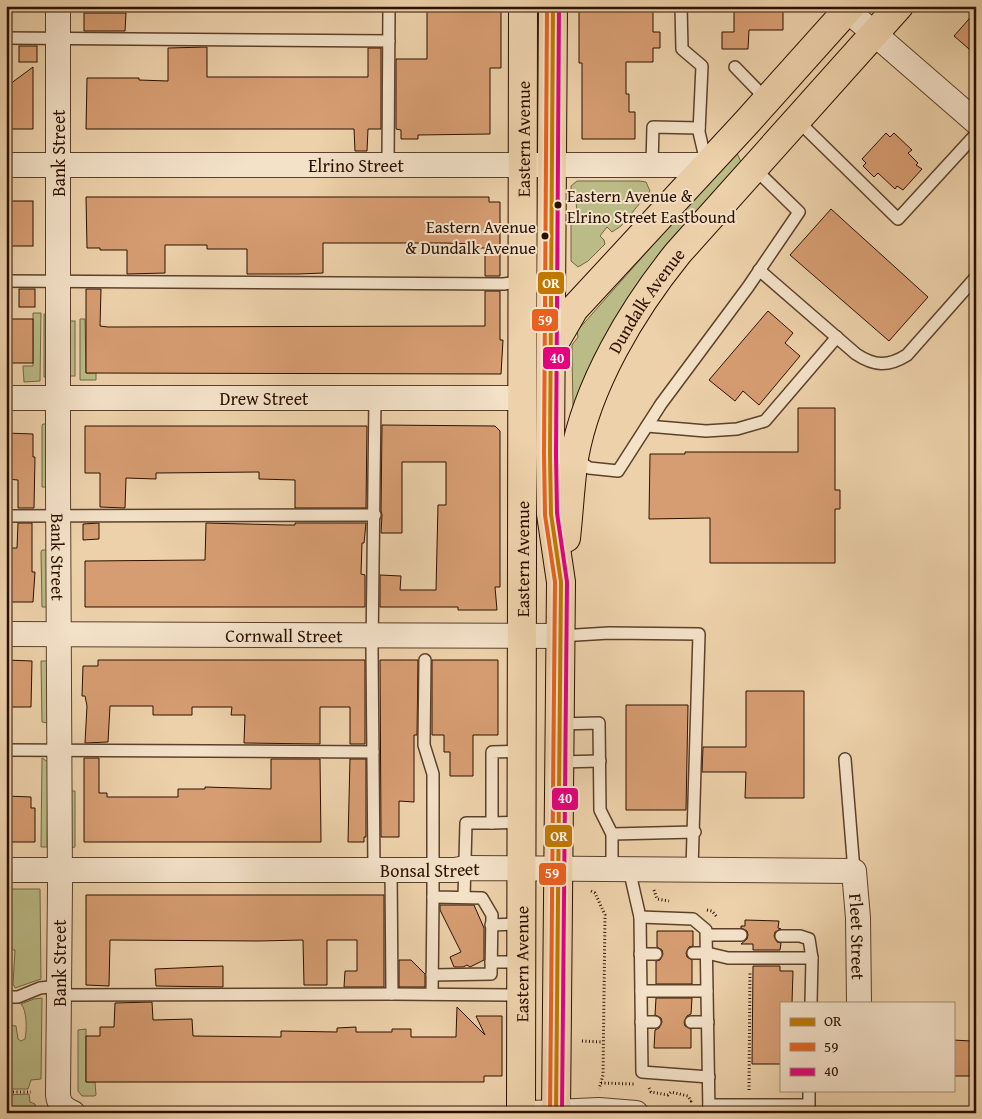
<svg xmlns="http://www.w3.org/2000/svg" width="982" height="1119" viewBox="0 0 982 1119" font-family="'Gentium Book Plus',serif">
<style>
.green{fill:#babb87;stroke:#736644}
.building{fill:#d79d72;stroke:#2c1000}
.lines{fill:none;stroke-linecap:round;stroke-linejoin:round}
.service-casing{stroke:#5c402a;stroke-width:14}
.minor-casing{stroke:#5c402a;stroke-width:26}
.primary-casing{stroke:#2c1000;stroke-width:30}
.path{stroke:#2c1000;stroke-width:3;stroke-dasharray:1 2.5;stroke-linecap:butt}
.service{stroke:#f3e1c8;stroke-width:11}
.minor{stroke:#f3e1c8;stroke-width:24}
.primary{stroke:#edd1aa;stroke-width:28}
.bus-1-casing{stroke:#f3e1c8;stroke-width:8}
.bus-2-casing{stroke:#f3e1c8;stroke-width:8}
.bus-3-casing{stroke:#f3e1c8;stroke-width:8}
.bus-1{stroke:#c07800;stroke-width:4}
.bus-2{stroke:#e86120;stroke-width:4}
.bus-3{stroke:#e5007d;stroke-width:4}
.bus-dot{fill:#2c1000;stroke:#f3e1c8;stroke-width:2}
.labels{text-anchor:middle;dominant-baseline:central;stroke-width:4;stroke-linejoin:round;paint-order:stroke}
.bus-label{font-size:17px;fill:#2c1000;stroke:#f3e1c8;text-anchor:start}
.street-label{font-size:18px;fill:#2c1000;stroke:#f3e1c8}
.line-badge{stroke:#f3e1c8;stroke-width:2}
.badge-label{font-size:14px;text-anchor:middle;font-weight:bold;fill:#fff}
</style>
<rect width="100%" height="100%" fill="#edd1aa"/>
<filter id="stains"><feTurbulence type="fractalNoise" baseFrequency=".004" numOctaves="4"/><feColorMatrix values="0 0 0 0 .2 0 0 0 0 .09 0 0 0 0 .02 0 0 0 .5 -.17"/></filter>
<radialGradient id="worn" r=".72"><stop offset=".6" stop-color="#630" stop-opacity="0"/><stop offset="1" stop-color="#630" stop-opacity=".3"/></radialGradient>
<g class="green">
<polygon points="737,153 741,162 575,407 573,406 572,354 572,345 578,337 577,331 706,185"/>
<polygon points="577,181 640,181 646,182 650,191 621,226 612,232 607,227 600,236 604,240 605,244 588,261 578,267 571,261 571,213 577,213 576,201 571,200 571,186"/>
<polygon points="33,313 41,313 40,381 24,382 23,366 33,366"/>
<polygon points="44,314 48,314 48,378 44,377"/>
<polygon points="80,319 85,319 86,373 96,373 96,380 80,380"/>
<rect x="69" y="321" width="6" height="55"/>
<polygon points="43,424 48,424 48,487 42,487 42,425"/>
<polygon points="42,550 47,550 48,607 42,607 41,552"/>
<polygon points="41,661 47,661 48,723 42,722"/>
<polygon points="42,758 48,762 47,847 41,847"/>
<polygon points="69,791 75,791 75,847 69,848"/>
<polygon points="6,889 40,889 41,979 15,988 13,984 15,950 6,949"/>
<path d="M42 998 41 1079 31 1080 28 1089H6V1025L16 1026 18 1039 21 1041 25 1039C27 1030 27 1010 21 1004L34 999Z"/>
<polygon points="86,1029 86,1082 95,1082 96,1095 94,1096 82,1096 78,1091 78,1030"/>
<polygon points="29,1094 30,1102 35,1104 35,1113 6,1113 6,1095"/>
</g>
<g class="building">
<polygon points="427,6 501,6 501,68 490,68 490,134 418,135 418,139 401,139 401,130 396,129 396,59 427,59"/>
<polygon points="579,6 653,6 653,32 660,32 660,48 653,48 653,62 626,62 626,94 629,94 629,112 635,112 635,139 582,139 582,63 579,63"/>
<polygon points="734,6 783,6 783,30 749,30 748,49 722,49 722,32 734,32"/>
<polygon points="976,11 976,55 954,36"/>
<polygon points="84,13 126,13 125,31 84,31"/>
<rect x="19" y="46" width="18" height="16"/>
<polygon points="207,47 207,77 368,77 368,48 381,48 381,129 368,129 367,151 355,151 354,129 86,129 87,78 139,78 139,80 168,81 168,48"/>
<polygon points="33,67 33,129 6,129 6,87"/>
<polygon points="886,133 890,137 894,133 912,150 908,153 918,163 916,165 922,169 903,190 897,186 895,189 878,173 874,177 863,166 866,163 862,159"/>
<polygon points="86,197 489,197 489,202 500,202 500,276 485,276 485,248 473,248 472,244 446,243 323,243 323,273 299,274 247,274 247,249 207,249 207,245 165,245 165,273 127,274 127,250 100,250 100,248 87,248"/>
<rect x="6" y="201" width="27" height="45"/>
<polygon points="831,209 928,297 889,341 790,255"/>
<rect x="19" y="289" width="16" height="18"/>
<polygon points="86,289 101,289 100,326 108,327 485,326 485,291 500,291 500,340 503,340 501,374 86,373"/>
<polygon points="768,311 793,333 785,343 800,356 759,405 743,391 735,401 709,380"/>
<rect x="6" y="319" width="27" height="44"/>
<polygon points="798,408 835,408 835,490 840,490 840,509 835,509 835,563 710,563 710,518 649,519 650,454 685,454 685,452 798,452"/>
<polygon points="382,425 495,426 500,431 500,587 495,587 497,610 458,610 458,607 380,607 380,575 401,576 400,590 436,590 438,505 446,505 446,462 402,462 402,533 381,533 382,515 381,511"/>
<polygon points="85,426 367,426 366,508 295,508 295,480 259,479 259,472 156,473 156,479 126,478 125,508 100,507 100,473 85,473"/>
<polygon points="6,433 33,434 33,457 35,457 34,508 18,508 18,480 6,479"/>
<polygon points="18,523 32,523 32,572 35,572 33,602 6,602 6,548 17,548"/>
<polygon points="99,523 99,539 83,540 83,524"/>
<polygon points="206,523 285,525 295,525 295,523 366,523 364,543 362,543 361,574 365,575 365,607 85,607 85,561 205,560"/>
<polygon points="6,660 32,661 31,707 6,707"/>
<polygon points="98,660 365,660 365,744 350,744 350,707 320,707 320,744 244,743 245,715 231,715 232,707 192,707 192,715 153,715 153,706 110,706 108,742 85,743 87,706 85,696 82,696 83,666 98,666"/>
<polygon points="380,660 418,660 417,735 414,735 414,802 399,801 399,837 381,837"/>
<polygon points="432,660 498,660 498,735 473,735 473,776 450,776 450,752 444,752 444,735 432,735"/>
<polygon points="746,691 804,691 804,798 745,798 746,772 702,772 703,747 746,747"/>
<polygon points="626,705 688,705 686,810 626,810"/>
<polygon points="84,758 99,758 99,793 107,793 107,797 178,797 178,789 205,789 205,787 271,789 271,759 320,759 321,842 84,842"/>
<polygon points="350,759 366,759 366,837 364,837 364,842 348,842"/>
<polygon points="6,796 31,797 31,808 35,808 35,842 6,842"/>
<polygon points="86,895 384,895 384,987 344,987 345,971 357,971 357,940 327,940 327,985 304,985 303,940 259,941 110,940 109,986 86,985"/>
<polygon points="440,905 474,905 484,928 484,960 470,967 467,965 463,967 454,967 450,957 461,952 440,910"/>
<polygon points="745,920 779,921 778,928 781,929 775,932 774,936 777,942 781,943 780,950 753,950 753,944 741,944 747,939 748,935 747,931 741,928 741,926 745,926"/>
<polygon points="657,931 693,931 693,946 689,947 686,953 687,957 692,960 692,984 656,984 656,961 660,960 663,954 662,950 657,947"/>
<polygon points="399,960 411,960 425,974 425,987 399,987"/>
<polygon points="223,966 223,987 156,986 155,969"/>
<polygon points="753,966 780,966 780,971 793,971 792,1003 781,1003 781,1064 752,1064"/>
<polygon points="656,998 692,998 691,1014 687,1016 684,1022 685,1026 691,1029 691,1048 654,1048 655,1030 659,1028 662,1022 661,1018 655,1015"/>
<polygon points="152,1002 153,1020 192,1019 193,1036 281,1037 281,1031 337,1032 337,1028 356,1027 356,1032 392,1032 392,1029 411,1029 411,1037 456,1037 457,1007 485,1035 476,1016 502,1016 502,1076 484,1076 484,1082 86,1082 86,1036 100,1036 100,1027 114,1027 115,1003"/>
<polygon points="953,1040 971,1041 970,1076 953,1076"/>
</g>
<g class="lines">
<g class="service-casing">
<g id="service">
<polyline points="681,6 682,49 702,66 699,132 706,162"/>
<polyline points="6,38 389,41"/>
<polyline points="735,67 767,100"/>
<polyline points="797,120 898,219 976,134"/>
<polyline points="388,165 389,6"/>
<polyline points="652,165 653,127 699,128"/>
<path d="M759 270 856 354C874 366 888 367 907 355L976 277"/>
<polyline points="6,281 504,284 522,281"/>
<polyline points="647,426 706,431 737,429 765,421 837,337"/>
<polyline points="575,458 589,468 618,471 661,404 748,287 799,212 754,168"/>
<polyline points="6,516 375,515"/>
<polyline points="560,636 609,633 699,634 692,869"/>
<polyline points="425,660 424,745 433,774 433,897 482,898 492,915 491,974 432,975"/>
<polyline points="559,724 599,723 600,810 612,834 612,869"/>
<polyline points="6,750 373,752"/>
<polyline points="521,751 492,752 492,823 521,822"/>
<polyline points="845,759 854,871"/>
<polyline points="559,762 600,761"/>
<polyline points="612,834 695,832"/>
<polyline points="391,869 392,994"/>
<polyline points="629,869 640,917 693,919 706,930 709,1113"/>
<polyline points="374,870 372,650 375,398"/>
<polyline points="464,897 466,823 492,823"/>
<polyline points="640,917 642,1072 709,1077"/>
<polyline points="491,925 521,924"/>
<polyline points="707,935 741,935"/>
<polyline points="781,936 800,936 809,939 812,958"/>
<polyline points="693,953 707,953 728,958 812,958 811,1003"/>
<polyline points="640,954 656,954"/>
<polyline points="491,962 521,962"/>
<polyline points="641,991 707,991"/>
<polyline points="432,994 433,897"/>
<polyline points="59,995 392,994 521,995"/>
<polyline points="6,997 18,997 40,988 59,986"/>
<polyline points="641,1022 655,1022"/>
<polyline points="691,1022 708,1022"/>
<polyline points="709,1105 809,1105 809,1090"/>
</g>
</g>
<g class="minor-casing">
<g id="minor">
<path id="s1" d="M58 6V486L60 885 58 1095C59 1105 64 1109 73 1113"/>
<polyline points="847,10 976,122"/>
<path id="s2" d="M6 165H707"/>
<path id="s3" d="M6 398H522"/>
<path id="s4" d="M6 634 560 636"/>
<path id="s5" d="M6 870H455L465 868 854 871 858 918 859 1003"/>
<polyline points="532,1113 599,1110 636,1113"/>
</g>
</g>
<g class="primary-casing">
<g id="primary">
<polyline points="553,6 550,454 551,514 561,582 556,1113"/>
<polyline points="552,347 574,309 747,122 851,6"/>
<path id="s6" d="M566 538C569 512 570 485 574 458 587 385 632 310 678 253L899 6"/>
<path id="s7" d="M521 1113 523 6"/>
</g>
</g>
<g class="path">
<polyline points="654,890 657,899 669,901"/>
<polyline points="591,891 595,893 605,915 603,1075 599,1089"/>
<polyline points="707,910 712,911 717,917"/>
<polyline points="582,1041 603,1042"/>
<polyline points="601,1083 634,1084"/>
<polyline points="649,1088 651,1092 668,1095 671,1092 688,1096 691,1101 693,1099"/>
<polyline points="749,1090 750,972"/>
<polyline points="6,1092 31,1092"/>
</g>
<use href="#service" class="service"/>
<use href="#minor" class="minor"/>
<use href="#primary" class="primary"/>
<g class="bus-1-casing">
<polyline id="bus-1" points="553,6 550,454 551,514 561,582 556,1113"/>
</g>
<g class="bus-2-casing">
<polyline id="bus-2" points="547,6 544,454 545,515 555,582 550,1113"/>
</g>
<g class="bus-3-casing">
<polyline id="bus-3" points="559,6 556,454 557,513 567,582 562,1113"/>
</g>
<use href="#bus-1" class="bus-1"/>
<use href="#bus-2" class="bus-2"/>
<use href="#bus-3" class="bus-3"/>
</g>
<g class="bus-dot">
<circle cx="558" cy="205" r="4.5"/>
<circle cx="545" cy="236" r="4.5"/>
</g>
<g class="labels">
<g class="bus-label">
<text x="567" y="195">Eastern Avenue &amp;<tspan x="567" dy="21">Elrino Street Eastbound</tspan></text>
<text x="536" y="226" text-anchor="end">Eastern Avenue<tspan x="536" dy="21">&amp; Dundalk Avenue</tspan></text>
</g>
<g class="street-label">
<text stroke="none"><textPath href="#s7" startOffset="974">Eastern Avenue</textPath></text>
<text transform="translate(58 153) rotate(-90)">Bank Street</text>
<text stroke="none"><textPath href="#s2" startOffset="350">Elrino Street</textPath></text>
<text stroke="none"><textPath href="#s6" startOffset="255">Dundalk Avenue</textPath></text>
<text stroke="none"><textPath href="#s3" startOffset="258">Drew Street</textPath></text>
<text stroke="none"><textPath href="#s1" startOffset="551">Bank Street</textPath></text>
<text stroke="none"><textPath href="#s7" startOffset="554">Eastern Avenue</textPath></text>
<text stroke="none"><textPath href="#s4" startOffset="278">Cornwall Street</textPath></text>
<text stroke="none"><textPath href="#s5" startOffset="424">Bonsal Street</textPath></text>
<text stroke="none"><textPath href="#s5" startOffset="914">Fleet Street</textPath></text>
<text transform="translate(59 963) rotate(-90)">Bank Street</text>
<text stroke="none"><textPath href="#s7" startOffset="149">Eastern Avenue</textPath></text>
</g>
</g>
<g class="line-badge">
<rect x="537" y="271" width="28" height="24" rx="5" fill="#c07800"/>
<rect x="531" y="308" width="28" height="24" rx="5" fill="#e86120"/>
<rect x="542" y="346" width="29" height="24" rx="5" fill="#e5007d"/>
<rect x="551" y="787" width="28" height="24" rx="5" fill="#e5007d"/>
<rect x="544" y="824" width="29" height="24" rx="5" fill="#c07800"/>
<rect x="538" y="862" width="29" height="24" rx="5" fill="#e86120"/>
</g>
<g class="badge-label">
<text x="551" y="288">OR</text>
<text x="545" y="325">59</text>
<text x="557" y="363">40</text>
<text x="565" y="803">40</text>
<text x="559" y="841">OR</text>
<text x="552" y="878">59</text>
</g>
<rect width="982" height="1119" fill="none" stroke="#edd1aa" stroke-width="25"/>
<rect x="8" y="8" width="967" height="1104" fill="none" stroke="#2c1000" stroke-width="2.5"/>
<rect x="12" y="12" width="957" height="1094" fill="none" stroke="#2c1000"/>
<rect x="780" y="1002" width="175" height="90" fill="#f3e1c8" stroke="#a38d78"/>
<rect x="790" y="1018" width="25" height="8" fill="#c07800" stroke="#a38d78"/>
<text x="824" y="1026" font-size="15" fill="#2c1000">OR</text>
<rect x="790" y="1043" width="25" height="8" fill="#e86120" stroke="#a38d78"/>
<text x="824" y="1052" font-size="15" fill="#2c1000">59</text>
<rect x="790" y="1068" width="25" height="8" fill="#e5007d" stroke="#a38d78"/>
<text x="824" y="1076" font-size="15" fill="#2c1000">40</text>
<rect width="100%" height="100%" filter="url(#stains)"/>
<rect width="100%" height="100%" fill="url(#worn)"/>
</svg>
